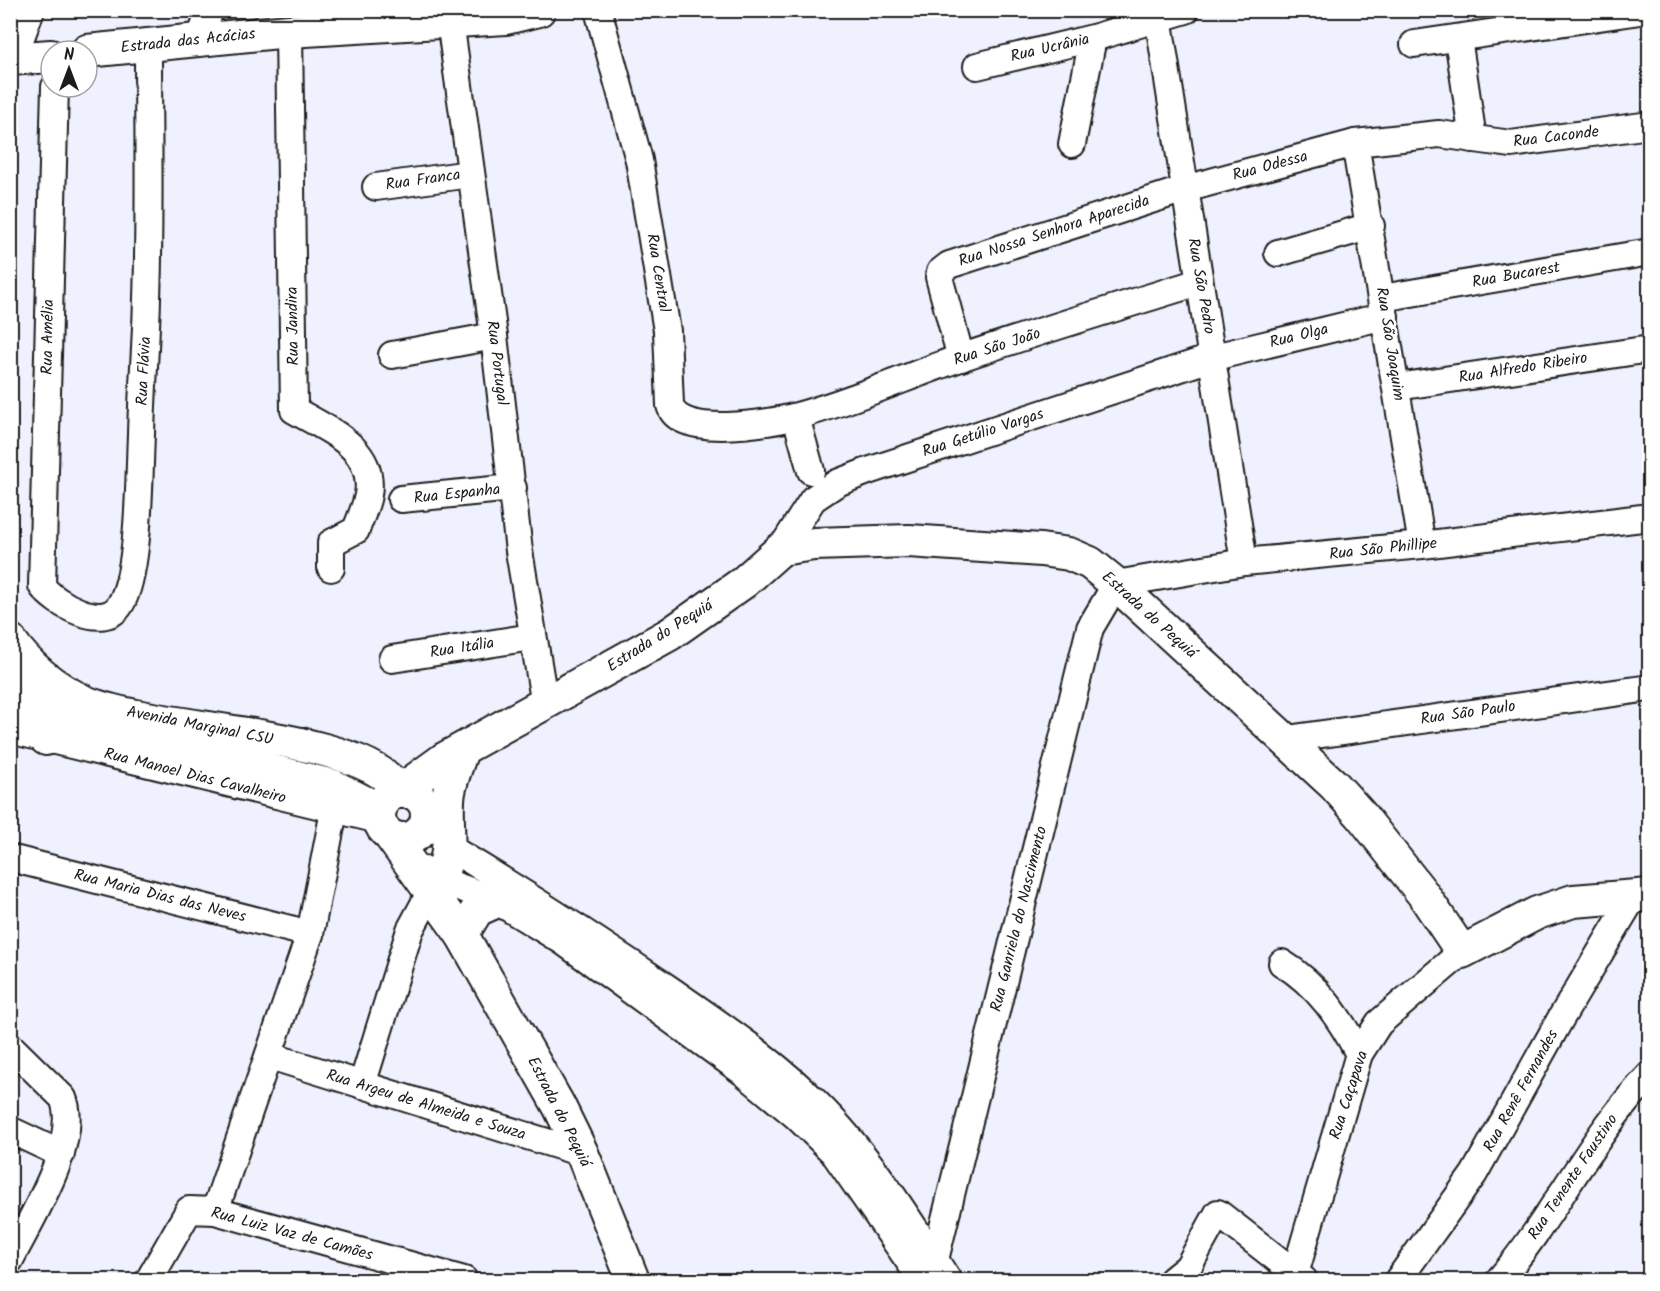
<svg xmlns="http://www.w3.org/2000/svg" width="1660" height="1291" viewBox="0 0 1660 1291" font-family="Kalam,sans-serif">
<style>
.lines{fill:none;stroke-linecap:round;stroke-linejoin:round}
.minor-casing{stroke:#1c1c1c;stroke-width:30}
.major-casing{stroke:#1c1c1c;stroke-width:36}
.minor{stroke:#fff;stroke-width:26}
.major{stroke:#fff;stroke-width:32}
.labels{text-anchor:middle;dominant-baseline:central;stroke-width:5;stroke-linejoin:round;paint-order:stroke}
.street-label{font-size:16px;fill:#1c1c1c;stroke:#fff}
</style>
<rect width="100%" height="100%" fill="#eff2fe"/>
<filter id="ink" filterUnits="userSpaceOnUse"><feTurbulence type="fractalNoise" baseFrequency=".0167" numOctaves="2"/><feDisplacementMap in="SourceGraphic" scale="12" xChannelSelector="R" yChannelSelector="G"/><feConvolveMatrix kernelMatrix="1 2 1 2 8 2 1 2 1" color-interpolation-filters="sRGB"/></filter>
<g filter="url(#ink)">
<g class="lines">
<g class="minor-casing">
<g id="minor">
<path d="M598 10 639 160 667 331 670 405C678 439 771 423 797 416 852 401 906 377 960 358 1039 331 1119 307 1199 282"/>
<polyline points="1157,10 1244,562"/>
<polyline points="450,21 494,336 519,551 545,705"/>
<path d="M289 31 294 410C328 430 376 448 368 495 366 506 360 519 356 530L331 543V568"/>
<polyline points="1458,38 1473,139"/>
<polyline points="200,39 210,10"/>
<polyline points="1414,44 1647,10"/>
<polyline points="13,59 31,10"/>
<polyline points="977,66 1093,38 1186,10"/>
<path d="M55 87 42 586C55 604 104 631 120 605 140 574 139 474 141 435 142 389 146 344 147 298 150 214 148 129 148 44"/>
<polyline points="1355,143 1422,545"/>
<polyline points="1072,144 1093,38"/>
<polyline points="376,187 470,174"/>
<polyline points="1278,253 1371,226"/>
<polyline points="1382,298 1650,252"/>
<polyline points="392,355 494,336"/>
<polyline points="961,358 939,277 940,272 949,265 1185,189 1355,143 1439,134 1511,144 1650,125"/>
<polyline points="1397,387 1650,349"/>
<polyline points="796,417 811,471"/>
<polyline points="401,499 513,488"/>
<polyline points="781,549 813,499 837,483 868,471 1214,357 1385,316"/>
<polyline points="392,659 532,637"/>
<polyline points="10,730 379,820"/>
<polyline points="1287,739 1650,688"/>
<path d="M450 848C526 894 599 941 672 991 718 1023 764 1054 806 1093 864 1146 906 1215 948 1280"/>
<polyline points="10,858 310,934"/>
<polyline points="424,869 451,884 497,901 564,942 743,1072 796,1116 834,1153 922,1280"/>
<path d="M1282 963C1318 985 1340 1018 1359 1054"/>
<path d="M10 1046 63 1098C81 1140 30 1220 10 1260"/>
<polyline points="270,1056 582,1153"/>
<polyline points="362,1085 410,930 430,893"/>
<polyline points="10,1130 61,1154"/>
<polyline points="215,1211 310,934 334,811"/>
<polyline points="935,1260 1090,628 1116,584 1244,562 1422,545 1650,517"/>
<polyline points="1295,1274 1359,1054 1379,1023 1462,952"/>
<polyline points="149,1280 189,1210 215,1211 464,1280"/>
<polyline points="1172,1280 1188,1267 1218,1213 1304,1280"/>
<polyline points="1398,1280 1474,1174 1561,1018 1634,896"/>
<path d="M1499 1280C1555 1216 1590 1136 1650 1075"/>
</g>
</g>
<g class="major-casing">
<g id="major">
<polyline points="87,51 289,31 506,18 539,10"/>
<polyline points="10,59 51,56"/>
<path d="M10 640C29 667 53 687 83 701 151 732 366 731 400 792"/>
<polyline points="10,677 31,699 78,722 333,786 380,810"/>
<polyline points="31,699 33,721 46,739"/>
<circle cx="403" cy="815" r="24"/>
<polyline points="405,792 411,783 444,759 670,634 744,582 781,549 814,544 909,541 1041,550 1069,554 1090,563 1116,584 1334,785 1361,815 1423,894 1462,952 1537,913 1573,901 1650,895"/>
<polyline points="391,837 462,935 559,1106 582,1153 633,1280"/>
<path d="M430 893C457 853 446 842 448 800 449 783 457 766 462 750"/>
<polyline points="462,935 477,910 497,901"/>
</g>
</g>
<use href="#minor" class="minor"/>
<use href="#major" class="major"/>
</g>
</g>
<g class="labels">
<g class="street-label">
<text transform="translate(188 41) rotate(-6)">Estrada das Acácias</text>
<text transform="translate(1050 48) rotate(-13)">Rua Ucrânia</text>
<text transform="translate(1556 137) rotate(-7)">Rua Caconde</text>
<text transform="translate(1270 166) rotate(-15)">Rua Odessa</text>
<text transform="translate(423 180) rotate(-8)">Rua Franca</text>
<text transform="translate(1054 231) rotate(-18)">Rua Nossa Senhora Aparecida</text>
<text transform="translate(658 273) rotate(81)">Rua Central</text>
<text transform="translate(1516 275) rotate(-10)">Rua Bucarest</text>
<text transform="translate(1201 286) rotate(80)">Rua São Pedro</text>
<text transform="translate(293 326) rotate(-91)">Rua Jandira</text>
<text transform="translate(1299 336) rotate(-14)">Rua Olga</text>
<text transform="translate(48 337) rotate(-89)">Rua Amélia</text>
<text transform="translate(1390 344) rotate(81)">Rua São Joaquim</text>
<text transform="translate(997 347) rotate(-18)">Rua São João</text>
<text transform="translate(497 363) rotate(83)">Rua Portugal</text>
<text transform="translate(1523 368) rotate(-9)">Rua Alfredo Ribeiro</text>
<text transform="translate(144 371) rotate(-87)">Rua Flávia</text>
<text transform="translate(983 433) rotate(-18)">Rua Getúlio Vargas</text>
<text transform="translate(457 494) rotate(-6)">Rua Espanha</text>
<text transform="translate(1383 549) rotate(-6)">Rua São Phillipe</text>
<text transform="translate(1149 615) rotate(42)">Estrada do Pequiá</text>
<text transform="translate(660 636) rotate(-32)">Estrada do Pequiá</text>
<text transform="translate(462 648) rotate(-9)">Rua Itália</text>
<text transform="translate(1468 713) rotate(-8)">Rua São Paulo</text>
<text transform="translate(200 726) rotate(11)">Avenida Marginal CSU</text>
<text transform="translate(195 776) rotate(14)">Rua Manoel Dias Cavalheiro</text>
<text transform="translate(160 896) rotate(14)">Rua Maria Dias das Neves</text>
<text transform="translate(1019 919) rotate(-76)">Rua Ganriela do Nascimento</text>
<text transform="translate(1521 1091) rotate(-61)">Rua Renê Fernandes</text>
<text transform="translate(1349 1095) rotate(-72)">Rua Caçapava</text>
<text transform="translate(426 1105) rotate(17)">Rua Argeu de Almeida e Souza</text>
<text transform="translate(559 1112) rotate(63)">Estrada do Pequiá</text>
<text transform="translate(1573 1177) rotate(-56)">Rua Tenente Faustino</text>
<text transform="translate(292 1234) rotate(15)">Rua Luiz Vaz de Camões</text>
</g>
</g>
<rect width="1660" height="1291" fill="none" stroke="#fff" stroke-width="36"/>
<rect x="18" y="18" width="1624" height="1255" fill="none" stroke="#1c1c1c" stroke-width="2" filter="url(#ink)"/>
<g transform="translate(69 69)"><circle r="28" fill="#ffffff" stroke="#a4a4a4" stroke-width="1.5"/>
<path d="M0-4.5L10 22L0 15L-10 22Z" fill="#1c1c1c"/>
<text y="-9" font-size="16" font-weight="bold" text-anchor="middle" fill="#1c1c1c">N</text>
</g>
</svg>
